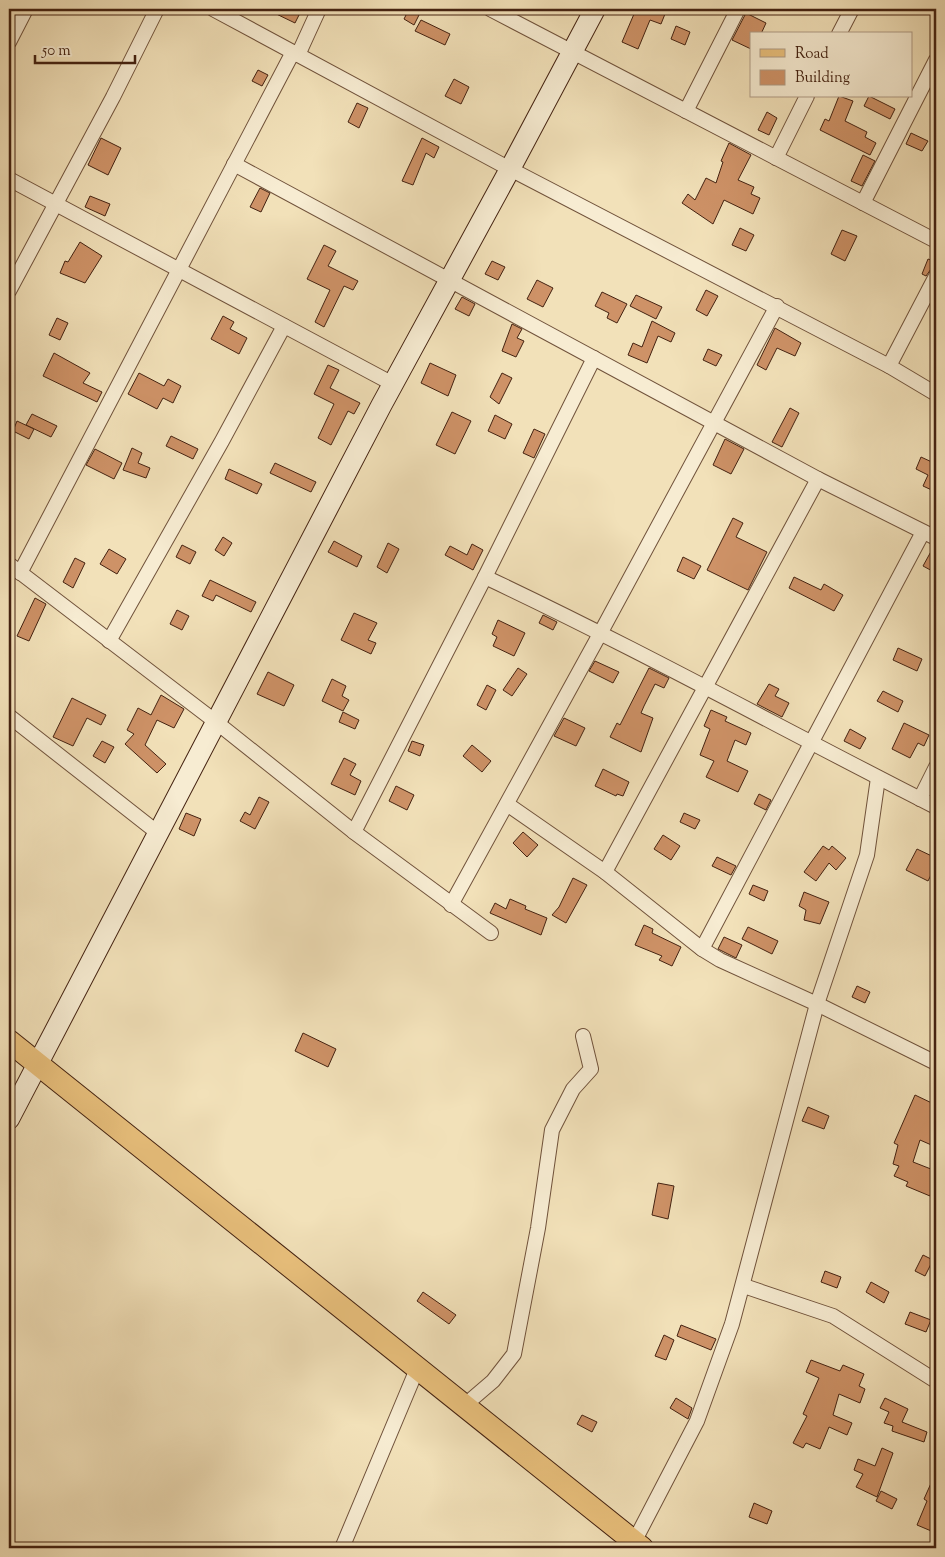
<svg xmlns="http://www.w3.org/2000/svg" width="945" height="1557" viewBox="0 0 945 1557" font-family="'Sorts Mill Goudy',serif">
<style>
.building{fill:#ce9267;stroke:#421}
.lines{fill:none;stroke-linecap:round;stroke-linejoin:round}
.street-casing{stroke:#70523b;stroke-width:16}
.secondary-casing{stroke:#421;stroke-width:22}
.primary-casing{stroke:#421;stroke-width:24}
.street{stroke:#f7ecd2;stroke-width:14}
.secondary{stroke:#f7ecd2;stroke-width:20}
.primary{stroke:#e9c07c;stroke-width:22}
</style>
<rect width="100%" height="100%" fill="#f2e1b9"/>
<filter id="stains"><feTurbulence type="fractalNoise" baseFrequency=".004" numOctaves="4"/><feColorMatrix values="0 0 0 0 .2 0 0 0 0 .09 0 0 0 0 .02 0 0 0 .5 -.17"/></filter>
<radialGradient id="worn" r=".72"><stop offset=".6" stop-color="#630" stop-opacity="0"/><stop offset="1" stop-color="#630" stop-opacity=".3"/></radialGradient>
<g class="building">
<polygon points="266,9 302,9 295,23"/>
<polygon points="409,9 422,9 414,25 404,19"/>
<polygon points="623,9 667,9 661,24 650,20 638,49 622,42 634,14"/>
<polygon points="746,13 766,23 761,34 751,34 751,49 732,40"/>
<polygon points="421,20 450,34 445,45 415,31"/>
<polygon points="676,26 690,32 685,45 671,39"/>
<polygon points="258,70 268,75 262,86 252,81"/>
<polygon points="454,79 469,87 461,104 445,96"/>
<polygon points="839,96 853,101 845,121 867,132 865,137 876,143 870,155 820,130 825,119 829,121"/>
<polygon points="869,96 895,109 890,119 864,106"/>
<polygon points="357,103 368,108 359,128 348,122"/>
<polygon points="767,112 777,118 769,135 758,130"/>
<polygon points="911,133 928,141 922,151 906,144"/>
<polygon points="101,138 121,148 108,175 88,165"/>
<polygon points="422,138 439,147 434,158 426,153 413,185 402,181"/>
<polygon points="729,143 751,155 738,180 754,187 751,194 760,198 753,214 724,200 713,224 682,203 688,194 695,200 706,178 716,183 723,162 721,161"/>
<polygon points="863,155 875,161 862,186 851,181"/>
<polygon points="260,188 270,193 261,212 250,207"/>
<polygon points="90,196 110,204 105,216 85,207"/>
<polygon points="740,228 754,235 746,251 732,245"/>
<polygon points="842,230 857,236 845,261 831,254"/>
<polygon points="80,242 102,256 85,283 60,273 65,261 68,262"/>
<polygon points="324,245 336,251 328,266 358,281 353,290 344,286 324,327 315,322 330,290 307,279"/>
<polygon points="928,259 936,262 936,267 931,269 926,276 922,274"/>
<polygon points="492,261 505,267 498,280 485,274"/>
<polygon points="537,280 553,288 543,307 527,299"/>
<polygon points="706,290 718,296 707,316 696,310"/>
<polygon points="602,292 627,304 617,323 607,318 609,313 595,306"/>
<polygon points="636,295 662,307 656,319 630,306"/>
<polygon points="462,297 475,304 469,316 455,309"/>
<polygon points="223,316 234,322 230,329 247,338 239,354 211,339"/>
<polygon points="57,318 68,323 60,340 49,335"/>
<polygon points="652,321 675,333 671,342 658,336 647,363 628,355 633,343 642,347"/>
<polygon points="512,324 522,329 517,338 524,341 516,357 502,351"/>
<polygon points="775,328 801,343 795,356 777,348 766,370 757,365"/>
<polygon points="708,349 722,355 716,366 703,360"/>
<polygon points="54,353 90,373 83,383 102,392 97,402 43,376"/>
<polygon points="430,363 456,375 448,396 421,383"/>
<polygon points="328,365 339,370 330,388 360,403 354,414 348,411 331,445 318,438 334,404 314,394"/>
<polygon points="139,373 164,386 168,379 181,386 173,403 163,398 157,409 128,394"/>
<polygon points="502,373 512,378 499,404 490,397"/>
<polygon points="790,408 799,413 782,447 772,442"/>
<polygon points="452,412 471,421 455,454 436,445"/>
<polygon points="32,414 57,426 51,437 26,425"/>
<polygon points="495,415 512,424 505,439 488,431"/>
<polygon points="17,421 34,429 29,439 13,431"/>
<polygon points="534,429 545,434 534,458 523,453"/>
<polygon points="171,436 198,449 193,459 166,446"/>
<polygon points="725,439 744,449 731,474 713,465"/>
<polygon points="132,448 142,453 138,463 150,468 146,478 123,470"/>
<polygon points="95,449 122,463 114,479 86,465"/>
<polygon points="921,457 934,463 936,457 936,492 923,486 928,475 916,469"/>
<polygon points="275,463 316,482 311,492 270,473"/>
<polygon points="229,469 262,484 257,494 225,479"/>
<polygon points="733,518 743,523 736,537 767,552 748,590 707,570"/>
<polygon points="223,537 232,543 224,556 215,550"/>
<polygon points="334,541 362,556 357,567 328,552"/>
<polygon points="388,543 399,549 387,573 377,567"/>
<polygon points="472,544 483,550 473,570 445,555 450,546 467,555"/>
<polygon points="182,545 196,552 190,564 176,557"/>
<polygon points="934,546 936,547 936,573 923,566"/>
<polygon points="109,549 126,559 117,574 100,564"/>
<polygon points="683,557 701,566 694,579 677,571"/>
<polygon points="75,558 85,563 73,588 63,582"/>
<polygon points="794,577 821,590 824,584 843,595 834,611 789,588"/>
<polygon points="210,580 256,602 251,612 216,595 213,601 202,596"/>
<polygon points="35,598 46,604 29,641 17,636"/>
<polygon points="177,610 189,616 182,630 170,624"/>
<polygon points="354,613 377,623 368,640 376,643 371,654 341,640"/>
<polygon points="543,615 557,622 553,630 539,623"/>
<polygon points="498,620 525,633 514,656 493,646 497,637 492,634"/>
<polygon points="898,648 922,659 917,671 893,660"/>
<polygon points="595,661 619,672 613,683 589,671"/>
<polygon points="518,668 527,674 512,696 503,690"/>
<polygon points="649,668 669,678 664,688 655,684 644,706 641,713 653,718 641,752 610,737 617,723 620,725"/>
<polygon points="268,672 294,685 284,706 257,694"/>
<polygon points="332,679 346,686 342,696 349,700 343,711 322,701"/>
<polygon points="769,684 779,689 775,696 789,703 782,717 757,704"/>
<polygon points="487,685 496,690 486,710 477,705"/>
<polygon points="883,691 903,701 898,712 877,701"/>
<polygon points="161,695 184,709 174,728 157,720 145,745 166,764 157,773 125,744 134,734 127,730 138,708 151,715"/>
<polygon points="72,698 106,715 101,725 87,718 73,746 53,737"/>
<polygon points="711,710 727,717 725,721 751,733 746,745 735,740 727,761 748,771 738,792 706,777 714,761 700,755 710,729 704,726"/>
<polygon points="343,712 359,720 355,729 339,722"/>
<polygon points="564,718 585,728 576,746 554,736"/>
<polygon points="904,723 929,735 924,746 918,743 910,758 892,749"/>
<polygon points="850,729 866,738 860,749 844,741"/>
<polygon points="102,741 114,747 105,763 93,756"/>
<polygon points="412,741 424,745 420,756 408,751"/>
<polygon points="472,745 491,761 482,772 463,756"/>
<polygon points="344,758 356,764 350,775 361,781 355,795 331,784"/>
<polygon points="603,769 629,782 623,796 617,794 616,796 595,786"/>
<polygon points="396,786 414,795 407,810 389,801"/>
<polygon points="759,794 771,800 766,810 754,804"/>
<polygon points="259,797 269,802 255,829 240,821 245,812 250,815"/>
<polygon points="186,813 201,819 194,836 179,829"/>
<polygon points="684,813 700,820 695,829 680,822"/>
<polygon points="523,832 538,845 527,857 513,843"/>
<polygon points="663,835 680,846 671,860 654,849"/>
<polygon points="823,846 829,850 832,846 846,858 836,870 829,863 816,881 804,872"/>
<polygon points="917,849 936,858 936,865 928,881 906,870"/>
<polygon points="717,857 736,866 731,875 712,866"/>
<polygon points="573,878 587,885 566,923 552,915 559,907"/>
<polygon points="753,885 768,891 764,901 749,894"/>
<polygon points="804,892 829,902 820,924 804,920 806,910 799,906"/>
<polygon points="510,899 526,906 525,909 547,918 541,935 490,913 495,903 506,909"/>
<polygon points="644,925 653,929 652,933 681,947 672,966 659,960 662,956 635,945"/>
<polygon points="748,927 778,941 772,954 742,939"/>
<polygon points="724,937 742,945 736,958 718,949"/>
<polygon points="857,986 870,992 865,1003 852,997"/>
<polygon points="303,1033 336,1049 328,1067 295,1051"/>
<polygon points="915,1095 936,1105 936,1147 920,1140 913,1162 936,1171 930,1196 906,1186 908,1182 894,1176 899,1166 893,1164 898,1145 894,1143"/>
<polygon points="808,1107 829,1116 824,1129 802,1121"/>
<polygon points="658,1183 674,1186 668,1219 652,1215"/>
<polygon points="923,1255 933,1260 925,1276 915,1271"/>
<polygon points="825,1271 841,1277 837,1288 821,1282"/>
<polygon points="871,1282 889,1292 884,1303 866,1292"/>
<polygon points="423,1292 456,1315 449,1324 417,1301"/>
<polygon points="910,1312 931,1320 926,1332 905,1324"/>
<polygon points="681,1325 716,1339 711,1350 677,1336"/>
<polygon points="664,1335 674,1340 666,1360 655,1356"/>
<polygon points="811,1360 840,1371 843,1365 864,1374 859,1386 865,1389 860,1403 839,1394 833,1415 852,1423 847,1435 829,1427 820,1449 806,1443 803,1448 793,1443 807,1416 803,1414 819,1378 806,1372"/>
<polygon points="676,1398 692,1408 688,1419 670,1408"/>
<polygon points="885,1398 908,1409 902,1422 927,1432 924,1442 892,1431 893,1426 884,1423 889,1412 880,1408"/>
<polygon points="582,1415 597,1422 592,1432 577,1424"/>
<polygon points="882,1448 893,1453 877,1497 856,1487 863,1474 854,1470 858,1459 875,1466"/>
<polygon points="936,1472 936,1533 917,1525 927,1501 924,1499"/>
<polygon points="881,1491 897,1499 892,1509 876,1501"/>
<polygon points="754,1503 772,1511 767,1524 749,1517"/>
</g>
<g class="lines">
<g class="street-casing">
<g id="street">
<polyline points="213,9 510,169 889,366 936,394"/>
<polyline points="490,9 936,241"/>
<polyline points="839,34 852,9"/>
<polyline points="9,42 26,9"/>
<polyline points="298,55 319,9"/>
<polyline points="686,111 738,9"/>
<polyline points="776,158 807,96"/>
<polyline points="234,164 818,479 936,538"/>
<polyline points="9,179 393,384"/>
<polyline points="863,203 936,60"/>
<polyline points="9,291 113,97 157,9"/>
<polyline points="889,366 936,276"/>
<polyline points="9,564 216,722 354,832 491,933"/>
<polyline points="20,573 293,52"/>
<path d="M485 577C638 649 786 731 936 807"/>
<polyline points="109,641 222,441 284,326"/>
<polyline points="9,716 158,833"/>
<polyline points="920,799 936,767"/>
<polyline points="507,804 605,872 702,949 720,960 817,1004 936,1063"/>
<polyline points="354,832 485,577 594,358"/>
<polyline points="605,872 818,479"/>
<polyline points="451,905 601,632 777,306"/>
<polyline points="702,949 923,532"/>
<polyline points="744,1286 833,1316 936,1381"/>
<polyline points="465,1405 493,1381 514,1354 538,1228 552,1130 573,1089 591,1069 583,1036"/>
<polyline points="342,1548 417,1369"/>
<polyline points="633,1548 634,1542 697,1421 732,1324 817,1004 867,855 878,778"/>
</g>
</g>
<g class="secondary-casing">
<polyline id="secondary" points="9,1119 381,406 510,169 595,9"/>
</g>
<g class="primary-casing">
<polyline id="primary" points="9,1041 642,1548"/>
</g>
<use href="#street" class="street"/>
<use href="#secondary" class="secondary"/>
<use href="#primary" class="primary"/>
</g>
<rect width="945" height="1557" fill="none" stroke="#f2e1b9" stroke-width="30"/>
<rect x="10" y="10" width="925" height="1537" fill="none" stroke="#421" stroke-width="2.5"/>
<rect x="15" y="15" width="915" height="1527" fill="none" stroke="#421"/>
<rect x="750" y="32" width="162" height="65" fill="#f7ecd2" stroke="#af9b85"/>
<rect x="760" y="49" width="25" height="8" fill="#e9c07c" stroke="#af9b85"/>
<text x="795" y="58" font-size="15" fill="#442211">Road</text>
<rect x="760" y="70" width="25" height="15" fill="#ce9267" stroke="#af9b85"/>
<text x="795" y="82" font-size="15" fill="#442211">Building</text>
<path d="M35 55v8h100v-8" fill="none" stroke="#442211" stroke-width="2.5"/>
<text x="42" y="55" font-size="15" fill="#442211" stroke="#f7ecd2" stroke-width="4" paint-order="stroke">50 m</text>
<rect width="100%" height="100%" filter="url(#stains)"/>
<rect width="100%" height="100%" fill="url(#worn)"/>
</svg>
